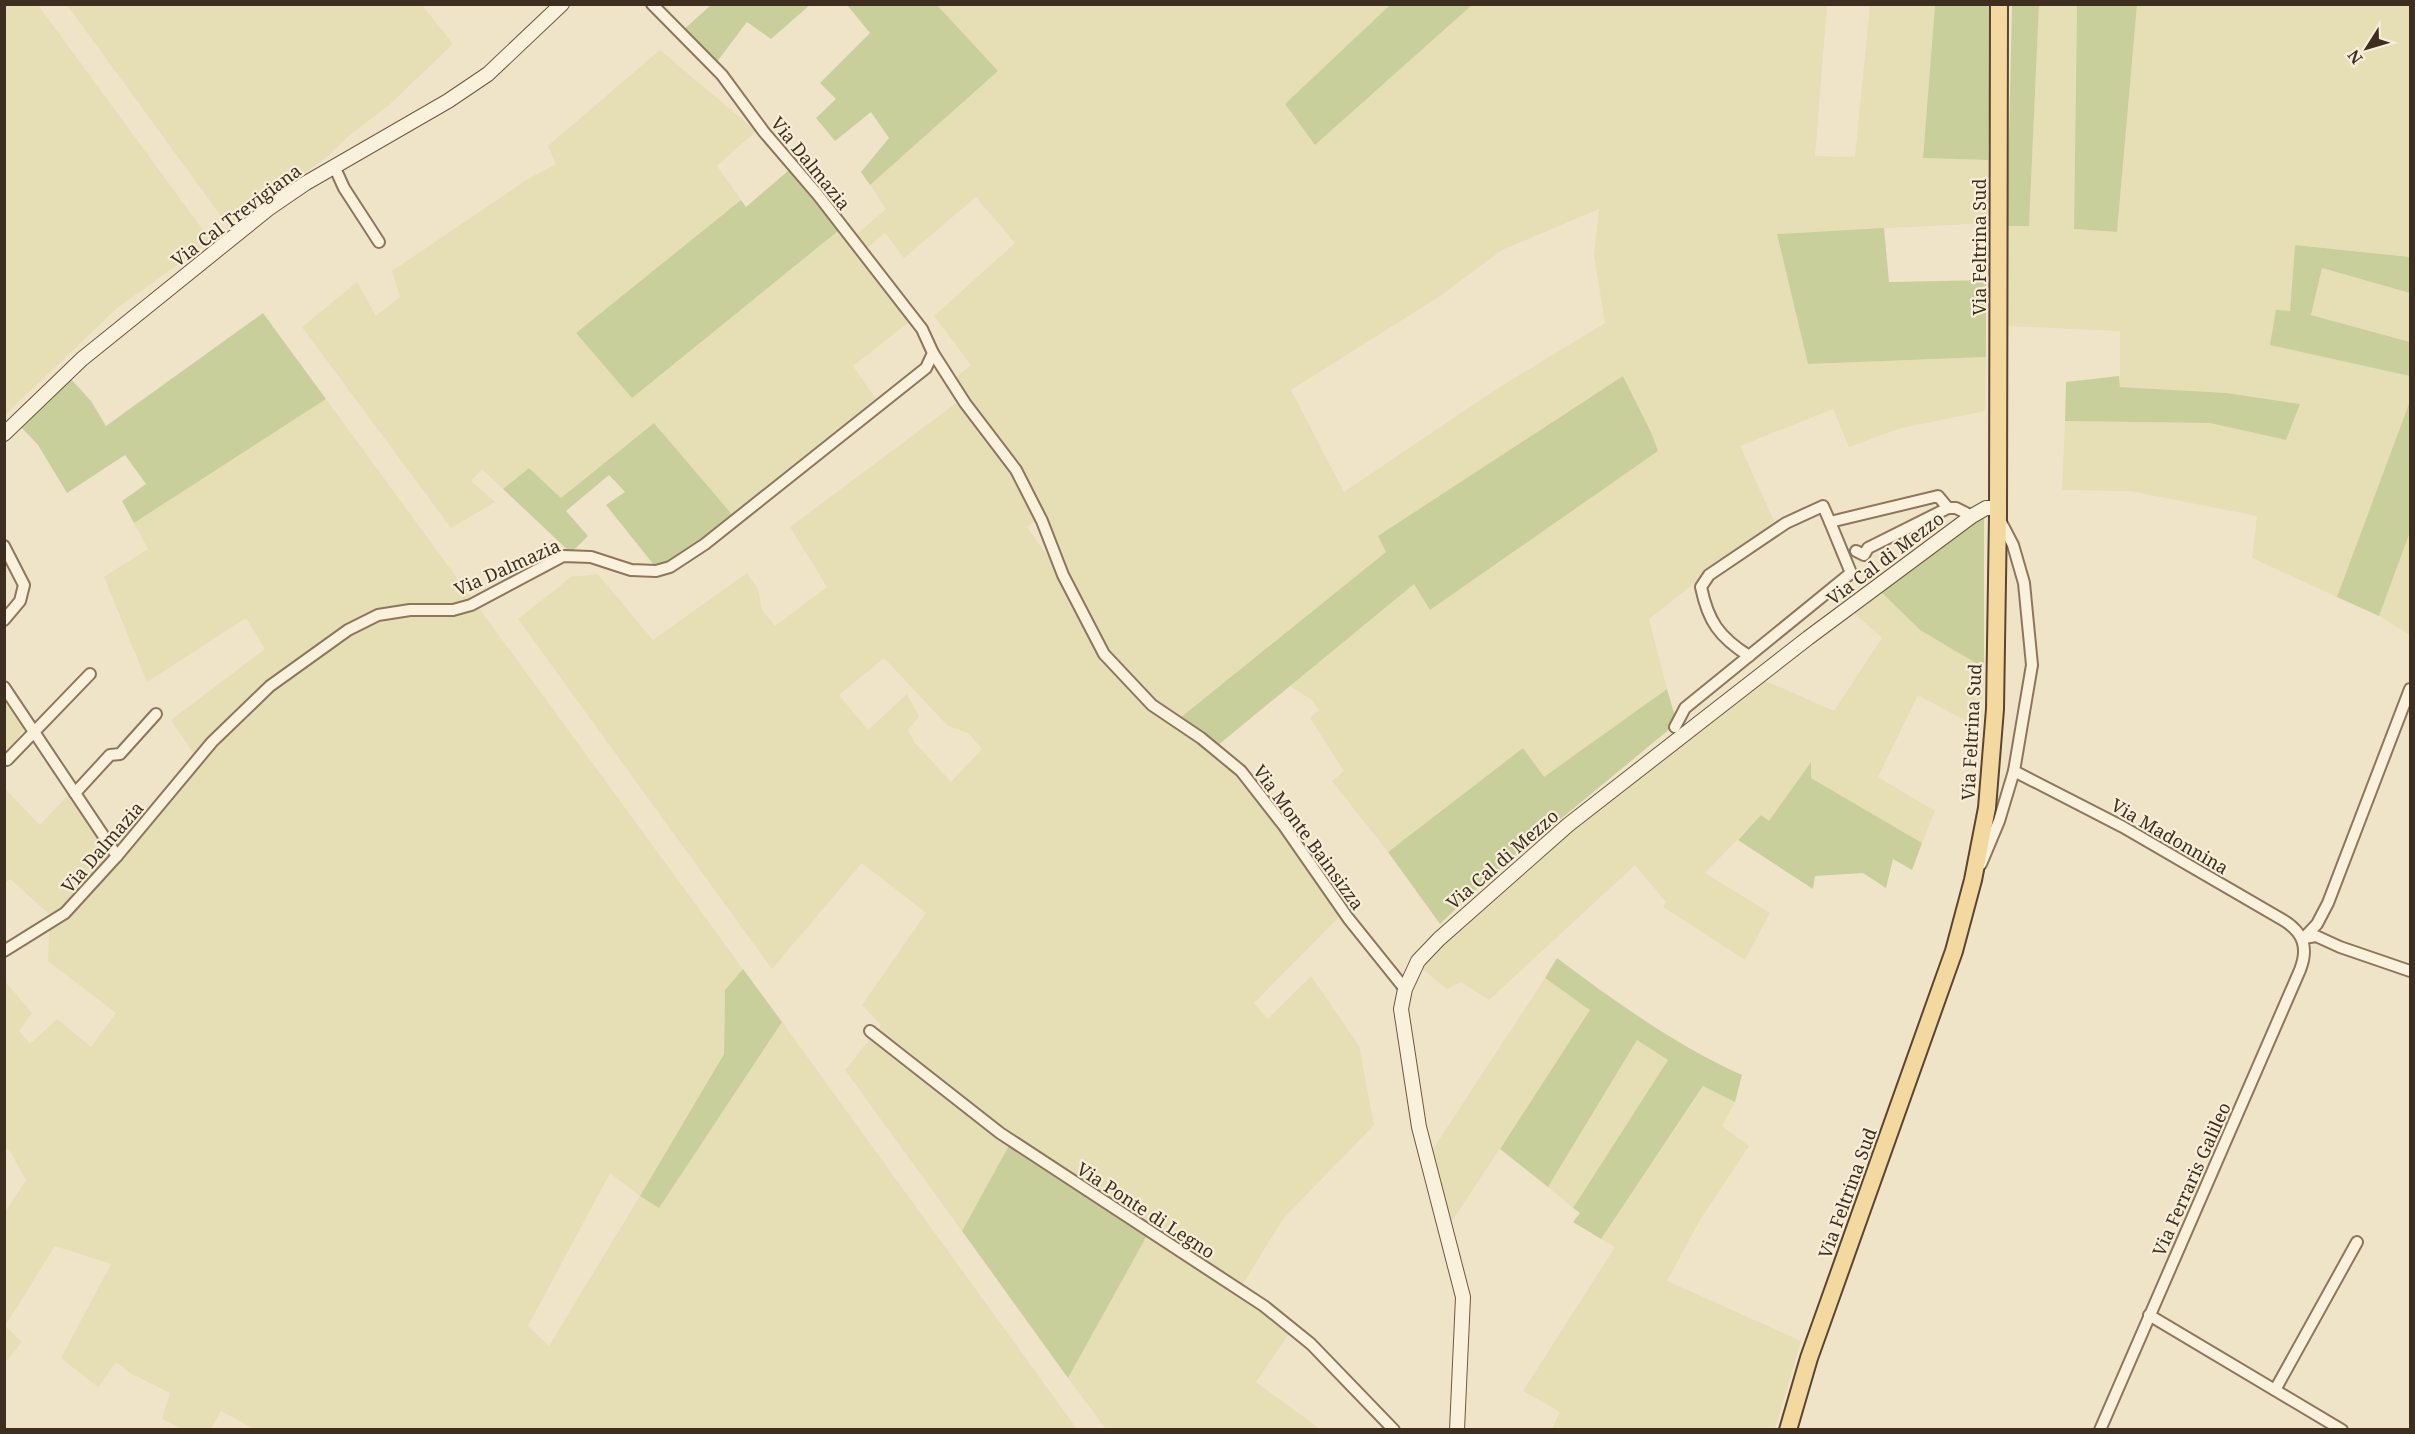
<svg xmlns="http://www.w3.org/2000/svg" width="2415" height="1434" viewBox="0 0 2415 1434" font-family="'Noto Serif',serif">
<style>
.farmland{fill:#e6deb5;fill-rule:evenodd}
.green{fill:#c9cf9b}
.lines{fill:none;stroke-linecap:round;stroke-linejoin:round}
.street-casing{stroke:#8d765c;stroke-width:14}
.secondary-casing{stroke:#6f573f;stroke-width:16}
.primary-casing{stroke:#5b4430;stroke-width:20}
.street{stroke:#faf1dc;stroke-width:10}
.secondary{stroke:#faf1dc;stroke-width:14}
.primary{stroke:#f3d9a0;stroke-width:16}
.labels{text-anchor:middle;dominant-baseline:central;stroke-width:4.5;stroke-linejoin:round;paint-order:stroke}
.street-label{font-size:18px;fill:#3d2e20;stroke:#f7eed8}
</style>
<rect width="100%" height="100%" fill="#f0e4c8"/>
<g class="farmland">
<polygon points="4,5 38,5 211,241 117,308 5,415"/>
<polygon points="67,5 422,5 453,44 388,106 351,134 327,157 229,227"/>
<path d="M937 5H1390L1285 104 1315 145 1472 5H1827L1815 156 1855 157 1870 5H1935L1923 158 1988 160 1987 223 1777 234 1808 364 1986 357 1985 411 1901 428 1849 447 1833 409 1740 446 1774 521 1649 619 1667 689 1544 778 1523 748 1388 852 1332 781 1344 771 1310 718 1319 710 1312 700 1290 686 1414 583 1430 610 1657 451 1651 432 1623 376 1379 536 1387 552 1180 718 1217 746 1251 782 1267 802 1340 916 1254 1003 1268 1019 1311 976 1359 1046 1374 1125 1282 1220 1240 1289 1292 1329 1256 1382 1320 1429H1106L1068 1378 1149 1230 1012 1140 962 1231 845 1070 881 1025 862 1005 926 913 862 863 772 969 518 619 571 577 598 574 653 640 747 573 758 589 762 610 775 626 827 587 790 527 959 401 1013 466 1040 517 1027 527 1052 562 1059 556 1019 470 953 380 971 365 934 316 1015 243 976 197 904 258 885 233 862 252 913 319 853 366 876 399 733 515 654 423 561 498 529 468 503 489 482 469 471 481 495 502 451 528 302 327 357 282 376 316 400 297 392 271 528 179 556 164 548 146 660 50 756 131 717 166 741 200 576 333 632 397 838 231 847 243 886 209 870 185 998 71ZM1599 209 1594 255 1605 323 1495 390 1344 492 1291 390 1440 296 1502 250ZM884 658 948 726 968 733 982 749 951 782 914 742 908 730 919 717 907 694 868 730 839 695Z"/>
<polygon points="2039,5 2077,5 2074,229 2117,232 2137,5 2410,5 2410,257 2295,245 2290,311 2410,376 2410,401 2337,597 2252,558 2257,516 2130,491 2062,490 2065,421 2210,423 2286,440 2300,404 2227,393 2120,387 2120,331 2007,326 2007,226 2029,225"/>
<polygon points="2322,268 2410,293 2410,342 2311,315"/>
<path d="M326 399 743 969 725 990 724 1054 640 1196 659 1208 782 1022 1077 1429 256 1430 221 1411 211 1429H182L162 1419 170 1393 130 1373 116 1362 98 1387 61 1358 111 1264 55 1246 5 1326 22 1342 5 1362V1212L26 1180 11 1153 5 1147V981L32 1013 19 1031 30 1044 57 1019 91 1047 116 1013 48 961 50 915 10 879 5 883V789L40 825 70 793 107 847 108 858 198 760 171 720 265 649 246 618 147 682 104 577 148 549 134 523ZM610 1173 640 1196 549 1346 528 1326Z"/>
<polygon points="2410,532 2410,635 2379,616"/>
<polygon points="1878,589 1920,630 1984,668 1981,729 1918,695 1878,777 1935,811 1922,843 1811,778 1810,763 1769,822 1761,815 1705,873 1770,913 1745,960 1663,907 1666,902 1635,865 1489,1000 1461,982 1447,989 1420,967 1493,894 1759,678 1834,711 1882,638 1850,609"/>
<polygon points="5,698 25,727 5,755 4,698"/>
<polygon points="1545,978 1591,1010 1452,1221 1431,1152"/>
<polygon points="1637,1039 1669,1060 1573,1208 1548,1187"/>
<polygon points="1704,1086 1735,1102 1722,1126 1749,1146 1700,1220 1667,1281 1801,1341 1775,1429 1552,1429 1560,1412 1523,1391 1615,1247 1601,1239"/>
</g>
<g class="green">
<polygon points="711,5 810,5 771,39 747,22 716,63 682,31"/>
<polygon points="847,5 937,5 998,71 870,185 861,172 889,138 871,112 835,141 816,118 836,99 820,83 870,33"/>
<polygon points="1390,5 1472,5 1315,145 1285,104"/>
<polygon points="1935,5 1991,5 1988,160 1923,158"/>
<polygon points="2012,5 2039,5 2029,226 2007,226"/>
<polygon points="2077,5 2137,5 2117,232 2074,229"/>
<polygon points="789,170 838,231 632,398 576,333 741,200 746,207"/>
<polygon points="1884,228 1889,282 1986,280 1986,357 1808,364 1777,234"/>
<polygon points="2295,245 2410,257 2410,293 2322,268 2311,315 2410,342 2410,376 2270,345 2276,310 2290,311"/>
<polygon points="263,313 326,399 134,523 122,501 146,484 125,455 67,493 38,445 20,426 70,378 91,401 106,426"/>
<polygon points="1623,376 1651,432 1658,451 1430,610 1414,584 1217,746 1180,718 1386,552 1378,536"/>
<polygon points="2119,376 2120,387 2227,393 2300,404 2286,440 2210,423 2065,421 2066,382"/>
<polygon points="2410,401 2410,532 2379,616 2337,597"/>
<polygon points="654,423 736,519 658,570 606,505 625,492 609,475 566,511 588,536 571,553 503,489 529,468 561,498"/>
<polygon points="1984,508 1984,668 1920,630 1878,589"/>
<polygon points="1667,689 1677,723 1483,883 1440,924 1388,852 1523,748 1544,777"/>
<polygon points="1811,762 1811,778 1922,843 1912,870 1893,859 1886,888 1863,873 1815,876 1813,889 1738,840 1761,815 1769,821"/>
<path d="M1557 958C1616 1002 1675 1045 1742 1075L1735 1102 1703 1086 1601 1239 1573 1222 1580 1213 1573 1208 1668 1060 1637 1040 1548 1187 1500 1149 1590 1010 1545 978Z"/>
<polygon points="743,969 782,1022 659,1208 640,1196 724,1054 725,990"/>
<polygon points="1012,1140 1150,1230 1068,1378 962,1231"/>
</g>
<g class="lines">
<g class="street-casing">
<g id="street">
<polyline points="334,166 344,188 379,242"/>
<polyline points="933,353 965,403 1016,470 1042,521 1063,575 1104,654 1152,705 1201,738 1241,771 1284,826 1348,918 1405,989"/>
<polyline points="4,546 24,585 20,601 4,620"/>
<polyline points="1856,551 1864,555 1868,548 1948,508"/>
<path d="M1749 656C1719 637 1708 621 1701 587L1709 575 1786 523 1823 506 1830 522"/>
<polyline points="4,687 117,856"/>
<polyline points="1675,727 1685,708 1851,573 1830,522 1938,496 1948,508 1956,508 1972,516"/>
<polyline points="7,760 90,674"/>
<path d="M2014 771 2123 827 2283 920C2303 932 2309 947 2300 970L2100 1430"/>
<polyline points="75,793 110,755 120,754 156,714"/>
<polyline points="1981,864 1999,821 2014,771 2032,665 2024,583 2013,545 2000,520"/>
<polyline points="2304,938 2316,936 2340,947 2410,971"/>
<polyline points="2303,939 2317,924 2328,903 2410,689"/>
<polyline points="4,951 65,913 117,856 212,742 270,686 348,630 378,615 410,610 453,610 471,605 563,556 591,557 631,570 656,571 670,567 705,544 926,368 933,353 922,329 818,195 764,132 722,75 652,4"/>
<polyline points="870,1031 1000,1133 1264,1306 1311,1344 1394,1430"/>
<polyline points="2149,1315 2342,1430"/>
<polyline points="2275,1390 2357,1242"/>
</g>
</g>
<g class="secondary-casing">
<g id="secondary">
<polyline points="4,434 82,359 268,209 306,183 448,101 488,74 562,4"/>
<polyline points="1457,1430 1463,1297 1419,1127 1401,1009 1405,989 1418,961 1439,939 1568,825 1808,638 1972,516 1986,508 1998,508"/>
</g>
</g>
<g class="primary-casing">
<polyline id="primary" points="1788,1430 1809,1358 1954,951 1973,880 1987,808 1995,709 1998,516 1999,4"/>
</g>
<use href="#street" class="street"/>
<use href="#secondary" class="secondary"/>
<use href="#primary" class="primary"/>
</g>
<g class="labels">
<g class="street-label">
<text transform="translate(811 163) rotate(51)">Via Dalmazia</text>
<text transform="translate(236 215) rotate(-37)">Via Cal Trevigiana</text>
<text transform="translate(1979 247) rotate(-90)">Via Feltrina Sud</text>
<text transform="translate(1885 558) rotate(-37)">Via Cal di Mezzo</text>
<text transform="translate(507 567) rotate(-24)">Via Dalmazia</text>
<text transform="translate(1971 732) rotate(-87)">Via Feltrina Sud</text>
<text transform="translate(2170 836) rotate(30)">Via Madonnina</text>
<text transform="translate(1309 837) rotate(54)">Via Monte Bainsizza</text>
<text transform="translate(102 847) rotate(-49)">Via Dalmazia</text>
<text transform="translate(1502 859) rotate(-41)">Via Cal di Mezzo</text>
<text transform="translate(2191 1179) rotate(-66)">Via Ferraris Galileo</text>
<text transform="translate(1847 1193) rotate(-70)">Via Feltrina Sud</text>
<text transform="translate(1146 1210) rotate(33)">Via Ponte di Legno</text>
</g>
</g>
<rect width="2415" height="1434" fill="none" stroke="#3d2e20" stroke-width="12"/>
<g transform="translate(2367 48) rotate(233)" stroke="#f7eed8" stroke-width="4.5" paint-order="stroke">
<path d="M0-4.5L10 22L0 15L-10 22Z" fill="#3d2e20"/>
<text y="-9" font-size="16" font-weight="bold" text-anchor="middle" fill="#3d2e20">N</text>
</g>
</svg>
